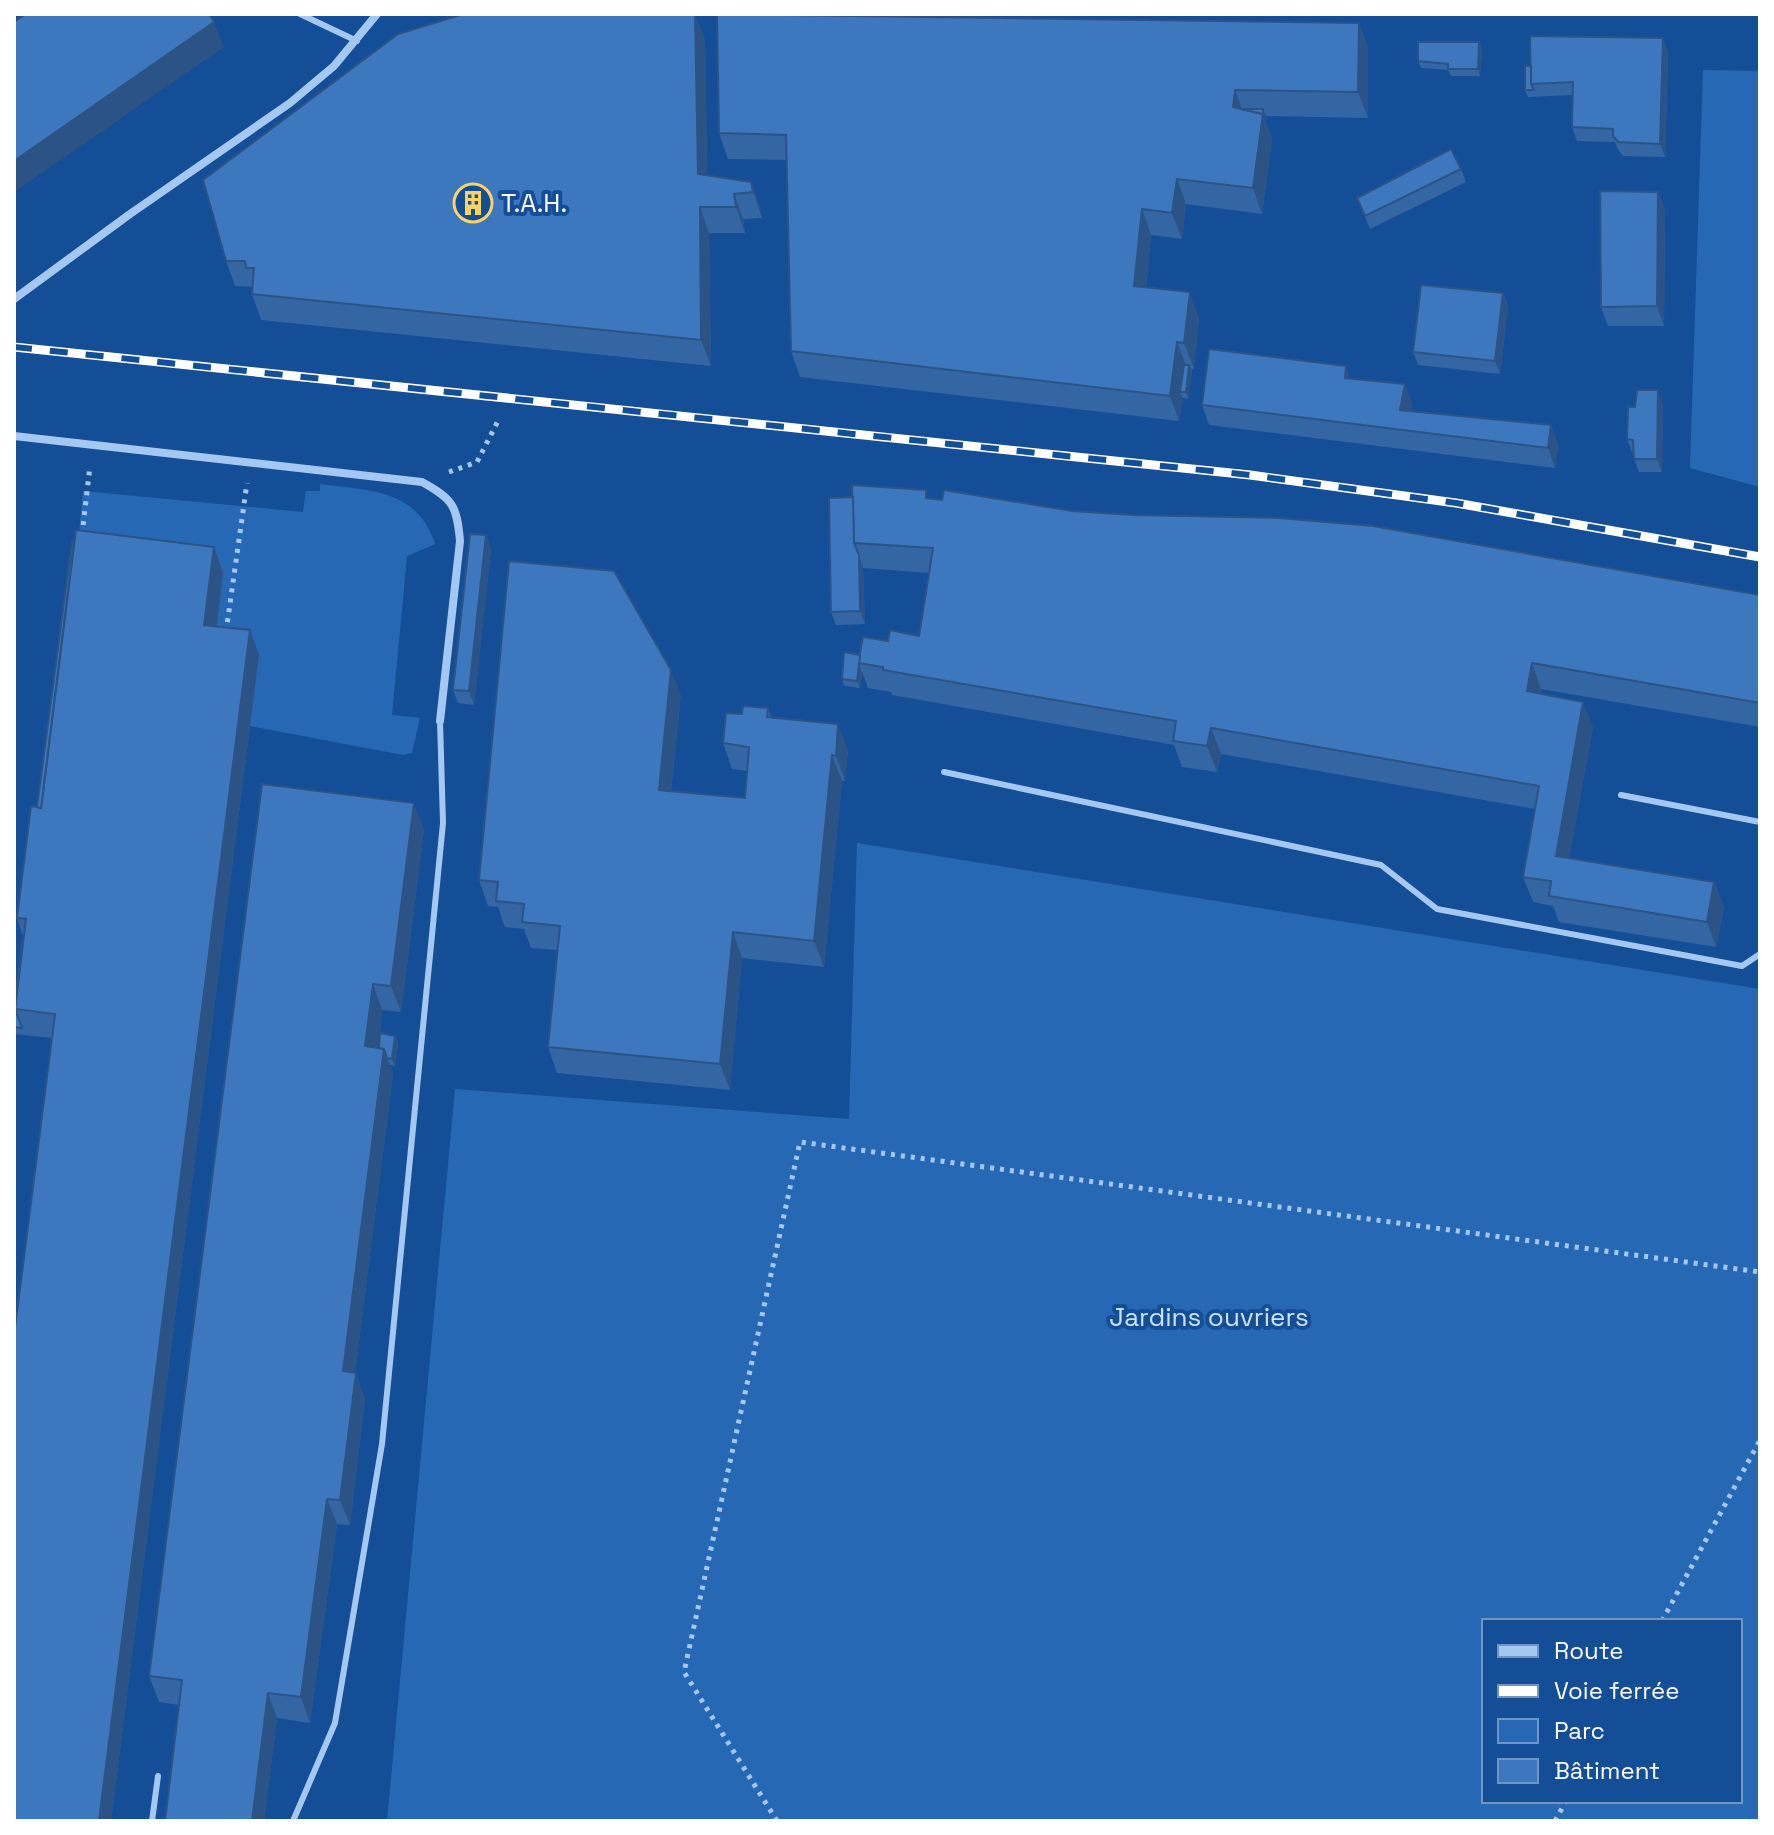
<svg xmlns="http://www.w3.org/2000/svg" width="1774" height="1835" viewBox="0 0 1774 1835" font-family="'Space Grotesk',sans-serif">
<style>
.green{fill:#2768b5;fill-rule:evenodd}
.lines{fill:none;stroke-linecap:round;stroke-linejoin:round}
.path{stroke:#a5c8f2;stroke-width:5;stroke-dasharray:4 6;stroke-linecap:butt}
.service{stroke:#a5c8f2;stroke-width:6}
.minor{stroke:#a5c8f2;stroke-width:8}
.rail-casing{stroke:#fff;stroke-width:9}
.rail{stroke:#144e96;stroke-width:6;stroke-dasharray:18;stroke-linecap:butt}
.wall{fill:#3466a3}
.shaded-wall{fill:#2b5385}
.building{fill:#3d77be;stroke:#2b5385;stroke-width:2}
.labels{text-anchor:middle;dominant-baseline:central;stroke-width:8;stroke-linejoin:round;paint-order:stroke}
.poi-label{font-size:26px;fill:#fff;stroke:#144e96;text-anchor:start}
.park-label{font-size:26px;fill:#cce3fd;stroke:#144e96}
</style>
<rect width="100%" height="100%" fill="#144e96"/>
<g class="green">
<polygon points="1703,70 1760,71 1760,487 1690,468"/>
<path d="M320 484C369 491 417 488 435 544L407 556 392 715 420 718 412 753 403 755 250 726 77 555 83 491 303 512 306 491H320Z"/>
<path d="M857 843 1760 989V1821H387L455 1089 849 1119ZM1484 1621H1740V1801H1484Z"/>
</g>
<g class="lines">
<g class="path">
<polyline points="449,472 477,462 498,421"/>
<polyline points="82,535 90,466"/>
<polyline points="226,632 247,483"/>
<polyline points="1662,1621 1760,1440"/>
<polyline points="777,1821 684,1672 800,1142 1760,1272"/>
<polyline points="1555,1821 1566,1801"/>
</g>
<g class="service">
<polyline points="300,14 357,41"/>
<polyline points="944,772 1381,865 1437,909 1742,966 1760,954"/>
<polyline points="1621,795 1760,822"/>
<polyline points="152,1821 158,1776"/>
<polyline points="293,1821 335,1723 382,1444 443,823 440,721"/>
</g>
<g class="minor">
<polyline points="14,299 130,214 290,103 334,66 377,14"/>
<path d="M14 436 422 482C453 499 457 506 460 541L440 721"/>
</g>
<g class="rail-casing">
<polyline id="rail" points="14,347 1250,475 1456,503 1760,557"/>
</g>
<use href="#rail" class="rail"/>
</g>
<g class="wall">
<polygon points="1359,23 1368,48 1368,118 1266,116 1265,121 1272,139 1262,214 1186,204 1182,239 1151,235 1146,287 1199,318 1194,369 1191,369 1192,371 1188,399 1183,398 1179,421 800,377 791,351 787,160 728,159 719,133"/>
<polygon points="1663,38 1668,52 1665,157 1623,156 1618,150 1615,142 1577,141 1572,127 1573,95 1528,97 1525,90 1531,66"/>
<polygon points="705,39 707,175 751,182 760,207 762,218 743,219 745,233 709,233 711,366 261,320 252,294 252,287 235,286 226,261"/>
<polygon points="1479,42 1482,49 1480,76 1451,76 1448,70 1421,68 1418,61"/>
<polygon points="1461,169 1466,182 1370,229 1357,198"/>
<polygon points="1658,192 1665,211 1664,326 1608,326 1601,307"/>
<polygon points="1503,293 1508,307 1500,374 1418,365 1413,352"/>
<polygon points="1351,378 1405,384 1412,404 1411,411 1551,425 1558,445 1555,468 1209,425 1202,405"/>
<polygon points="1663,404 1662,472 1639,472 1634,459 1634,453 1632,452 1627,439"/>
<polygon points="853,497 930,499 1072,511 1760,595 1760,727 1541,689 1540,694 1593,727 1569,858 1714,882 1724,907 1716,947 1559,922 1553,906 1533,902 1523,877 1535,809 1221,754 1217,772 1182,767 1174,745 892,695 891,692 868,688 862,672 860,688 844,686 842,679 860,655 888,641 919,636 929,573 863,568 865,624 836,625 831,612"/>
<polygon points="486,535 491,549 474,705 458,703 453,690"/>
<polygon points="74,542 223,573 217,626 259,655 111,1821 14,1821 52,1038 14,1034 14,1006 23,937 17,918 37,807"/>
<polygon points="681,695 671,791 745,798 747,771 732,769 723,743 742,714 768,708 771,717 848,750 845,781 842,781 824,967 742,958 730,1090 557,1073 548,1047 557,950 531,948 524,929 505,927 498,907 488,906 479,880"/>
<polygon points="424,829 401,1012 382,1010 378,1048 395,1036 398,1043 395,1066 390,1065 393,1074 355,1373 365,1399 350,1525 337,1524 310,1723 277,1718 264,1821 165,1821 179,1705 159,1702 149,1676"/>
</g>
<g class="shaded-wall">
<polygon points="695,14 705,39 708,199 698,174"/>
<polygon points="214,22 224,47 16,191 14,184 14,161"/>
<polygon points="1359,23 1368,48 1368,118 1358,92"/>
<polygon points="1663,38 1668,52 1665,157 1660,144"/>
<polygon points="1479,42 1482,49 1480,76 1478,69"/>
<polygon points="1235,90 1244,115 1233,107"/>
<polygon points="1263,109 1266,116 1265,121 1272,139 1262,214 1253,188"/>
<polygon points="1177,179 1186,204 1182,239 1172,213"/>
<polygon points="751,182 760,207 762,218 753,192"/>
<polygon points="1658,192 1665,211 1664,326 1657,306"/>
<polygon points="734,194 743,219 745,233 736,207"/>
<polygon points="700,207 709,233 711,366 701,340"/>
<polygon points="1142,209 1151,235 1143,311 1134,286"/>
<polygon points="1190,292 1199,318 1194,369 1184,343"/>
<polygon points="1503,293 1508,307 1500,374 1495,361"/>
<polygon points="1177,342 1187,368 1180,392 1183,398 1179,421 1170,396"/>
<polygon points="1189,365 1192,371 1188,399 1186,392"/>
<polygon points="1346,366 1353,386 1345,378"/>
<polygon points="1405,384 1412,404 1407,430 1400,410"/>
<polygon points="1658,390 1663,404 1662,472 1657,459"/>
<polygon points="1551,425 1558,445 1555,468 1548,448"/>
<polygon points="486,535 491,549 474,705 469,691"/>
<polygon points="214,547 223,573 214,650 204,625"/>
<polygon points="859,555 863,568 865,624 860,611"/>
<polygon points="250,630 259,655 111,1821 99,1821"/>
<polygon points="1532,663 1541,689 1536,717 1527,691"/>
<polygon points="859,665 862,672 860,688 857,681"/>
<polygon points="671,670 681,695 668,816 659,790"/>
<polygon points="1583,702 1593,727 1565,881 1556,856"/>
<polygon points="838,724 848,750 845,781 836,756"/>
<polygon points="1211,728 1221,754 1217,772 1207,746"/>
<polygon points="832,755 842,781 824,967 814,941"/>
<polygon points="414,803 424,829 401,1012 391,986"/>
<polygon points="1714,882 1724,907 1716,947 1707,922"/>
<polygon points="733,932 742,958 730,1090 720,1064"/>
<polygon points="373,984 382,1010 375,1071 365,1046"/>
<polygon points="395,1036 398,1043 395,1066 392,1059"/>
<polygon points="384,1049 393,1074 352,1397 343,1371"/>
<polygon points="356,1373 365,1399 350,1525 340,1500"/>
<polygon points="327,1499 337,1524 310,1723 301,1697"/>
<polygon points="268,1693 277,1718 264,1821 252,1821"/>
</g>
<g class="building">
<polygon points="26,14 209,14 214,22 14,161 14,22"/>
<polygon points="464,14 695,14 698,174 751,182 753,192 734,194 736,207 700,207 701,340 252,294 254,268 246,268 245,261 226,261 203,180 398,34"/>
<polygon points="717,14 1359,23 1358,92 1235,90 1233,107 1263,114 1253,188 1177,179 1172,213 1142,209 1134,286 1190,292 1184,343 1177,342 1170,396 791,351 786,135 719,133"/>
<polygon points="1530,36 1663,38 1660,144 1618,142 1613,136 1613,129 1572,127 1573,82 1531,84"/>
<polygon points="1418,42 1479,42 1478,69 1448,69 1448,64 1418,61"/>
<polygon points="1525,66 1531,66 1531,84 1534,90 1525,90"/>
<polygon points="1241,109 1263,109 1263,114"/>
<polygon points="1451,149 1461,169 1365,216 1357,198"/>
<polygon points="1600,191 1658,192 1657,306 1601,307"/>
<polygon points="1421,285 1503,293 1495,361 1413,352"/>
<polygon points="1209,349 1346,366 1345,378 1405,384 1400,410 1551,425 1548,448 1202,405"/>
<polygon points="1184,365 1189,365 1186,392 1180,392"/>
<polygon points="1637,390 1658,390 1657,459 1634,459 1633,440 1627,439 1628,407 1635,407"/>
<polygon points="852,485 926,490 926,498 942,500 944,490 1072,511 1134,515 1279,518 1373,526 1760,595 1760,703 1532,663 1527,691 1583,702 1556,856 1714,882 1707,922 1549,896 1551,881 1523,877 1539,786 1211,728 1207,746 1173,741 1176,721 883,670 883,667 858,663 863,637 888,641 890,630 919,636 933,548 854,543"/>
<polygon points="853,497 854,543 859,555 860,611 831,612 829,498"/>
<polygon points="76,530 214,547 204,625 250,630 99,1821 14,1821 14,1336 55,1014 15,1009 26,919 17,918 31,806 41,808"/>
<polygon points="470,534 486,535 469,691 453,690"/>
<polygon points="72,541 74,542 41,808 37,807"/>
<polygon points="509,561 614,571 671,670 659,790 745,798 749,747 723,743 726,713 742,714 743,706 768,708 767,717 838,724 836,756 832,755 814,941 733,932 720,1064 548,1047 560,926 522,922 524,904 496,901 498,882 479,880"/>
<polygon points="844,652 860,655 857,681 842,679"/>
<polygon points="262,784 414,803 391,986 373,984 365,1046 384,1049 343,1371 356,1373 340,1500 327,1499 301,1697 268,1693 252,1821 165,1821 182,1680 149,1676"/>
<polygon points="23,937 15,1009 22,1028 14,1027 14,1006"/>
<polygon points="380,1033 395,1036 392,1059 387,1058 384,1049 379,1048"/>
</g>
<defs>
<g id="building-ring" transform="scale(2)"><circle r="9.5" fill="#144e96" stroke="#ffd266" stroke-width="1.5"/><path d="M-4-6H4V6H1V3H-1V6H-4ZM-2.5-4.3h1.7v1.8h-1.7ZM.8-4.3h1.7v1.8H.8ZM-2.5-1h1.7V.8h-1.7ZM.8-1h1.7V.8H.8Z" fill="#ffd266"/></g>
</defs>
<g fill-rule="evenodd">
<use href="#building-ring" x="473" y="203"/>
</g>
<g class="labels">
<g class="poi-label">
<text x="501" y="203">T.A.H.</text>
</g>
<g class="park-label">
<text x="1209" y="1317">Jardins ouvriers</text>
</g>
</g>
<rect width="1774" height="1835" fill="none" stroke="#ffffff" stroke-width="32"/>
<rect x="1482" y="1619" width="260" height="184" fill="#144e96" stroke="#7295c0" stroke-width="2"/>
<rect x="1498" y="1645" width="40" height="12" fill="#a5c8f2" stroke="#7295c0" stroke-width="2"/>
<text x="1554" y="1659" font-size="24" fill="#ffffff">Route</text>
<rect x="1498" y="1685" width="40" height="12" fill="#ffffff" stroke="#7295c0" stroke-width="2"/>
<text x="1554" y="1699" font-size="24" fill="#ffffff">Voie ferrée</text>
<rect x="1498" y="1719" width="40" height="24" fill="#2768b5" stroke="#7295c0" stroke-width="2"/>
<text x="1554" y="1739" font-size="24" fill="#ffffff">Parc</text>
<rect x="1498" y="1759" width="40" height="24" fill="#3d77be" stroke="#7295c0" stroke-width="2"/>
<text x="1554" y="1779" font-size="24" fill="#ffffff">Bâtiment</text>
</svg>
